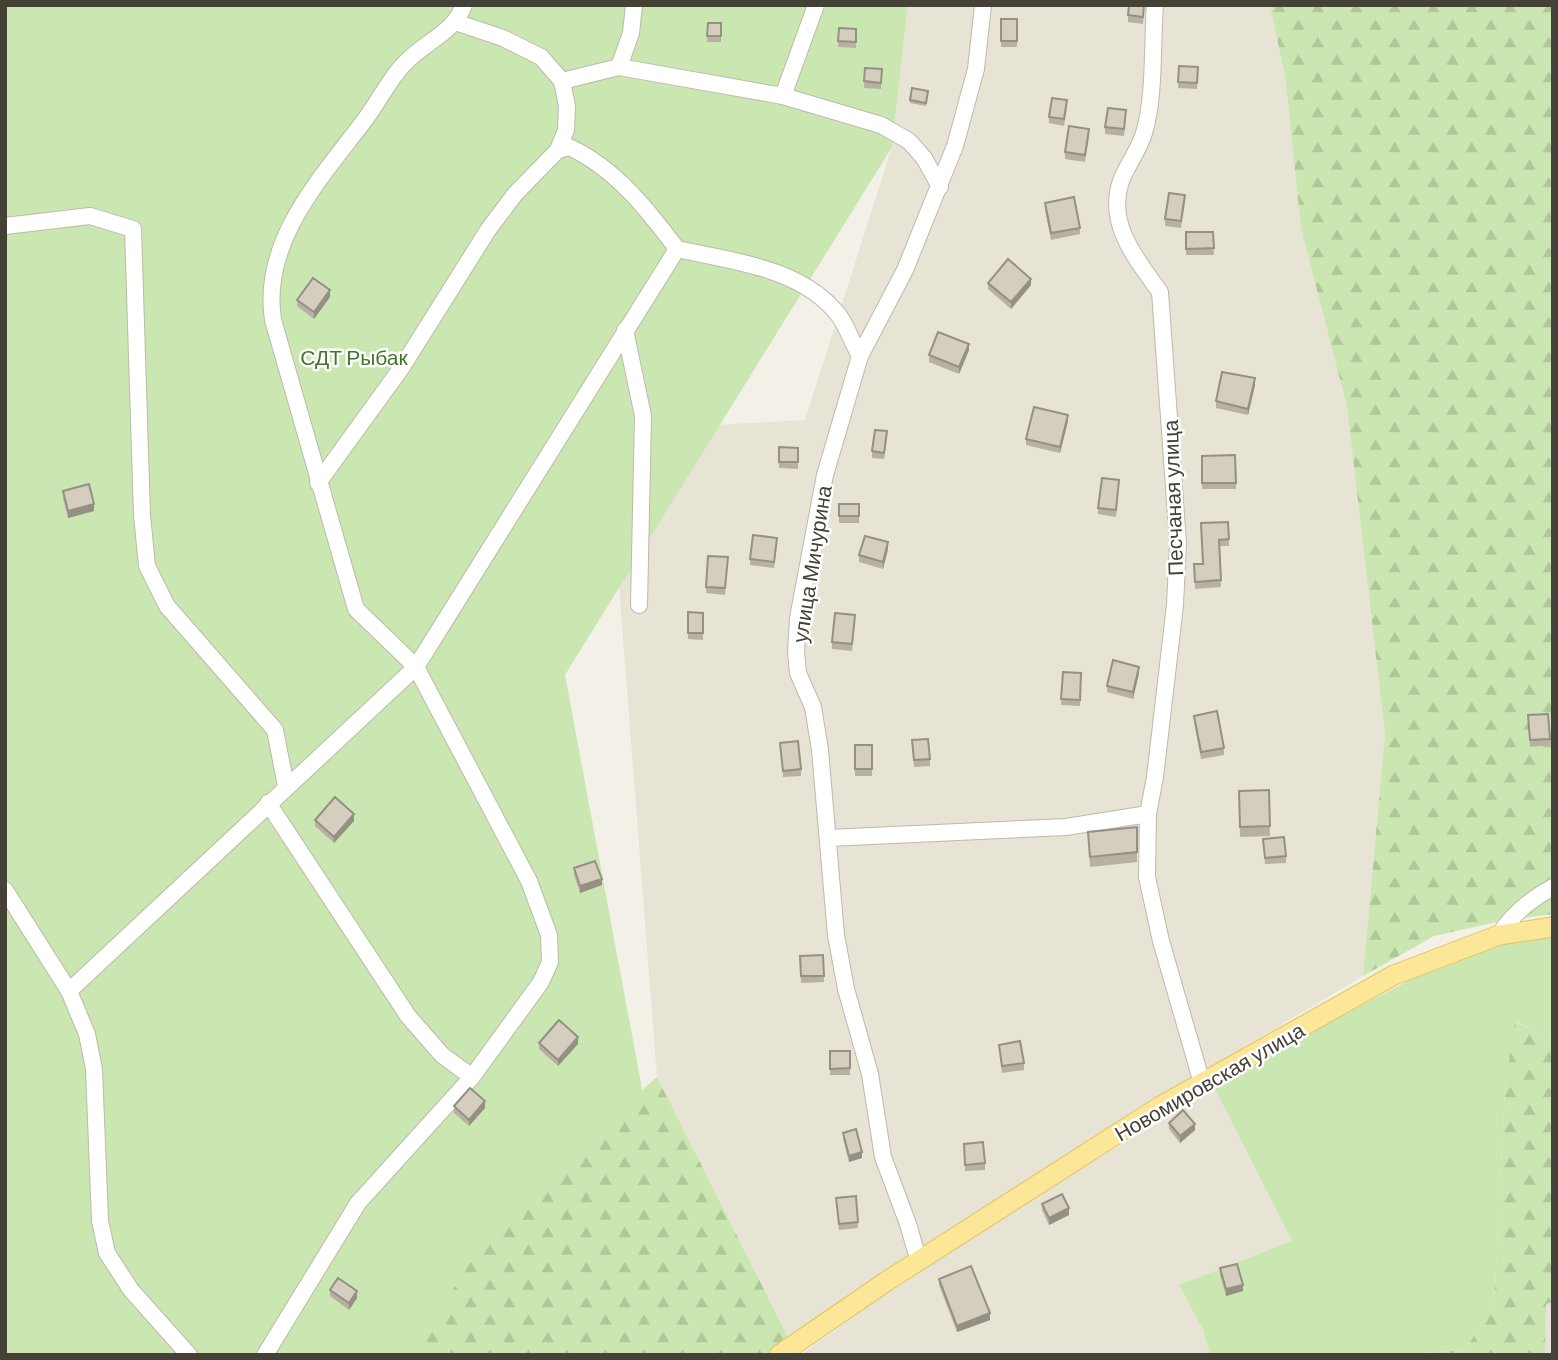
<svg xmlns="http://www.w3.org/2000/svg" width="1558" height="1360" viewBox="0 0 1558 1360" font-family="Barlow,sans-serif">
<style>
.residential{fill:#e7e3d5}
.green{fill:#cbe7b1}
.forest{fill:url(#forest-firs)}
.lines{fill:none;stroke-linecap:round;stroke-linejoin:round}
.minor-casing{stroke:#beb9aa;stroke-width:18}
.major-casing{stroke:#e1c567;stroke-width:21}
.minor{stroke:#fff;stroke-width:16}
.major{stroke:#fce697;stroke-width:19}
.wall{fill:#b7b0a3}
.shaded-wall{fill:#959084}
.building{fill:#d5cdbd;stroke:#959084;stroke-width:2}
.labels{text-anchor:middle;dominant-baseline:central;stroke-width:5;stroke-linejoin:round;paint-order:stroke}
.park-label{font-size:21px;fill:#42772a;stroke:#fff}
.street-label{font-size:21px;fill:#464136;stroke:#fff}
</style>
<defs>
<pattern id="forest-firs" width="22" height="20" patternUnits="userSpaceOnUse" patternTransform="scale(1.75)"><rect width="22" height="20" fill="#cbe7b1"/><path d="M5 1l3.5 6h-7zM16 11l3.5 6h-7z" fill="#b0c799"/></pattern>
</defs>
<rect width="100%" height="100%" fill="#f3f0e7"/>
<g class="residential">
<polygon points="908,5 1270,5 1285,76 1301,228 1347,407 1385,734 1363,976 1120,1121 938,1236 789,1339 657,1077 607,431 805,420 892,147"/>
<polygon points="1215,1089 1292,1241 1179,1285 1203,1330 1210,1355 800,1355 968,1236"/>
<polygon points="1553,1302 1553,1355 1545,1355 1546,1303"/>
</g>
<g class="green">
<polygon points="5,5 908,5 892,147 565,675 682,1304 555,1355 5,1355"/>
<polygon points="1553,936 1553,1038 1516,1022 1505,1090 1494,1305 1465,1350 1397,1355 1210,1355 1203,1330 1179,1285 1292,1241 1215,1089 1285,1046 1423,973 1482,948"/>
</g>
<g class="forest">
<polygon points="1270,5 1553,5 1553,914 1506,920 1434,936 1363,976 1385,734 1347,407 1301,228 1285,76"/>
<polygon points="1515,1022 1553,1038 1553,1302 1546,1304 1545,1355 1397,1355 1465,1350 1494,1305 1505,1089"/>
<polygon points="657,1077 789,1339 785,1355 422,1355 428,1333 481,1241 526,1191"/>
</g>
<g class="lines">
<g class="minor-casing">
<g id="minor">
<path d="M1155 5C1152 44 1155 97 1144 133 1139 150 1127 165 1121 181 1106 224 1137 260 1160 292L1178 543 1175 605 1155 777 1148 814 1147 877 1161 941 1202 1083"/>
<polyline points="619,67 631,33 634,5"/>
<polyline points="562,81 619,67 783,96 881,125 909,141 924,158 940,187"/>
<polyline points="783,96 816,5"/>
<path d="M558 150 569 147C615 168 648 210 677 249"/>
<polyline points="5,226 90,216 133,229 142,515 147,566 167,606 275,730 286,786"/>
<polyline points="625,330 643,416 639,605"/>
<polyline points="318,483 402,367 488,230 515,194 558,150 566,130 567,106 562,81 541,57 503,38 458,23"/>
<polyline points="268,803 408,1016 442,1055 472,1077"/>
<polyline points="828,838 1066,827 1148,814"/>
<polyline points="5,890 69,991 87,1034 94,1069 100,1221 107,1253 131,1290 189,1355"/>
<path d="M1499 935C1512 914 1531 899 1553 887"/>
<path d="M69 991 416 667 677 249C732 261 804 268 840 317 848 329 853 344 860 356"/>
<polyline points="919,1262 908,1224 883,1157 870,1074 846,989 836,935 820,750 813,707 798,673 796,652 798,618 825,475 860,356 905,270 955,146 976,69 983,5"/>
<path d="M265 1355 358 1203 472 1077 541 982 550 962 549 935 529 881 416 667 356 609 273 320C261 242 320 179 364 121 378 103 388 81 404 64 424 42 454 33 464 5"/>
</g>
</g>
<g class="major-casing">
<polyline id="major" points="779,1355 887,1281 1159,1107 1394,975 1499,935 1553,927"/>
</g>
<use href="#minor" class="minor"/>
<use href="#major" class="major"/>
</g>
<g class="wall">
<polygon points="1144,5 1143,24 1128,22 1128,15"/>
<rect x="1001" y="19" width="16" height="28"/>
<polygon points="708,23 721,23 721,42 707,42"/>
<polygon points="839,28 856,29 856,48 838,47"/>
<polygon points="1179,66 1198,67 1197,89 1178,88"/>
<polygon points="865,68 882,69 881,89 864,88"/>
<polygon points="928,95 926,106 910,103 910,100"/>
<polygon points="1067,107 1064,126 1049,123 1049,117"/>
<polygon points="1126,116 1124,136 1105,134 1105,127"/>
<polygon points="1089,136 1085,162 1065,159 1065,152"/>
<polygon points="1185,202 1181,228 1165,226 1165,219"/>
<polygon points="1045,203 1080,228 1080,234 1051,240 1045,210"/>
<polygon points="1186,232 1213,232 1214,255 1186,255"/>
<polygon points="988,283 1031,285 1011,309 988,289"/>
<polygon points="330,297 314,319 297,306 297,300"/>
<polygon points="969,350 959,374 929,362 929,355"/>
<polygon points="1255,385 1248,415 1216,408 1216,401"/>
<polygon points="1068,421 1060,453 1026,445 1026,439"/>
<polygon points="887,438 884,459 872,458 872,451"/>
<polygon points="779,447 798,448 798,469 779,468"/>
<polygon points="1235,455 1236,489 1202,489 1202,456"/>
<polygon points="1119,486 1116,517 1098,514 1098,508"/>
<polygon points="63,491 94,511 68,518 63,498"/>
<rect x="839" y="504" width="20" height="19"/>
<polygon points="1228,522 1229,546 1220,546 1221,587 1195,589 1194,564 1203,564"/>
<polygon points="777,544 774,568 750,565 750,559"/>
<polygon points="888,549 883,569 859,562 859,555"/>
<polygon points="728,564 725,595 706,593 706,587"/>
<polygon points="688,612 703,613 703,640 688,639"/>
<polygon points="855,621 852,651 832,649 832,642"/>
<polygon points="1063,672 1081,673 1080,706 1061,705"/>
<polygon points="1139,673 1133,699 1107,692 1107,686"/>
<polygon points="1548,714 1550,745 1530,747 1528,715"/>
<polygon points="1194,716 1224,748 1224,755 1201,759 1194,722"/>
<polygon points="912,740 930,759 930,766 914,767"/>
<polygon points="780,743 801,769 801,776 783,777"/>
<rect x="855" y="745" width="17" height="31"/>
<polygon points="1269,790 1270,836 1240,837 1239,791"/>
<polygon points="315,820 354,821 334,843 315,826"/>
<polygon points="1137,827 1137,862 1090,867 1088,832"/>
<polygon points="1263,839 1286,856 1286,863 1265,864"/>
<polygon points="574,868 602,885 580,893 574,875"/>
<polygon points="823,955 824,982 801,983 800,956"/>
<polygon points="539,1043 578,1044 558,1066 539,1049"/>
<polygon points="999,1045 1024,1063 1024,1070 1002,1073"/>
<rect x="830" y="1051" width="20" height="24"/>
<polygon points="454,1106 485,1108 469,1126 454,1113"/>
<polygon points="1169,1123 1195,1130 1180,1143 1169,1129"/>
<polygon points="843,1133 862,1158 849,1162 843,1139"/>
<polygon points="964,1144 985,1163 985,1170 965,1171"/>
<polygon points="836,1198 858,1222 858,1228 839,1230"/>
<polygon points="1042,1204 1069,1215 1049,1225 1042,1210"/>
<polygon points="1220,1268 1243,1291 1226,1296 1220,1275"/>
<polygon points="939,1279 990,1320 957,1332 939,1285"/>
<polygon points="330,1290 357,1298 349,1310 330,1296"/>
</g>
<g class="shaded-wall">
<polygon points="1031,279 1031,285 1011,309 1011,302"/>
<polygon points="330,290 330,297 314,319 314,312"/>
<polygon points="969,344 969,350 959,374 959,367"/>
<polygon points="1255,378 1255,385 1248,415 1248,409"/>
<polygon points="1068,415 1068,421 1060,453 1060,447"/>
<polygon points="94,504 94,511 68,518 68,511"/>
<polygon points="888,542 888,549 883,569 883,562"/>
<polygon points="1139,667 1139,673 1133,699 1133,692"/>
<polygon points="354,814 354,821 334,843 334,837"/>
<polygon points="602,879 602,885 580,893 580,886"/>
<polygon points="578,1037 578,1044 558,1066 558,1060"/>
<polygon points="485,1101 485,1108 469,1126 469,1120"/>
<polygon points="1195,1124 1195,1130 1180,1143 1180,1136"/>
<polygon points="862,1152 862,1158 849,1162 849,1156"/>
<polygon points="1069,1208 1069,1215 1049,1225 1049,1218"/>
<polygon points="1243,1285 1243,1291 1226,1296 1226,1289"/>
<polygon points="357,1291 357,1298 349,1310 349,1303"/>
<polygon points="990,1313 990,1320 957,1332 957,1326"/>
</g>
<g class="building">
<polygon points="1129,5 1144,5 1143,17 1128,15"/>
<rect x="1001" y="19" width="16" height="22"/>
<polygon points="708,23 721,23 721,36 707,36"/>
<polygon points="839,28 856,29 856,42 838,41"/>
<polygon points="1179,66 1198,67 1197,83 1178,82"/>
<polygon points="865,68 882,69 881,83 864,81"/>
<polygon points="912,88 928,91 926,103 910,100"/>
<polygon points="1052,98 1067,100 1064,119 1049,117"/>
<polygon points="1108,108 1126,110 1124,129 1105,127"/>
<polygon points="1069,126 1089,129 1085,155 1065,152"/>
<polygon points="1169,193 1185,195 1181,221 1165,219"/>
<polygon points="1074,197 1080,228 1051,233 1045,203"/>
<polygon points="1186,232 1213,232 1214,248 1186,249"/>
<polygon points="1008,259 1031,279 1011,302 988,283"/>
<polygon points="313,278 330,290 314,312 297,300"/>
<polygon points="938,332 969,344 959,367 929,355"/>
<polygon points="1222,372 1255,378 1248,409 1216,401"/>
<polygon points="1034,407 1068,415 1060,447 1026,439"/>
<polygon points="875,430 887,431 884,453 872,451"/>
<polygon points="779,447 798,448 798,462 779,462"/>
<polygon points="1235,455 1236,483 1202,483 1202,456"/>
<polygon points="1102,478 1119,480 1116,510 1098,508"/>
<polygon points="89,484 94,504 68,511 63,491"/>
<rect x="839" y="504" width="20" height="12"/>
<polygon points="1228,522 1229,539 1219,540 1221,580 1195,582 1194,564 1203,564 1201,523"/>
<polygon points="753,535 777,538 774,562 750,559"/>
<polygon points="865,536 888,542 883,562 859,555"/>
<polygon points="708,556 728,557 725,588 706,587"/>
<polygon points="688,612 703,613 703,633 688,633"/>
<polygon points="835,613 855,615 852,644 832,642"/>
<polygon points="1113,660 1139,667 1133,692 1107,686"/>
<polygon points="1063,672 1081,673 1080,700 1061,699"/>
<polygon points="1217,711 1224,748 1201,752 1194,716"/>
<polygon points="1548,714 1550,739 1530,740 1528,715"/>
<polygon points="928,739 930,759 914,760 912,740"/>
<polygon points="798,741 801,769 783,771 780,743"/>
<rect x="855" y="745" width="17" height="24"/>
<polygon points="1269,790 1270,826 1240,827 1239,791"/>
<polygon points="335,797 354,814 334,837 315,820"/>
<polygon points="1137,827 1137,852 1090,857 1088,832"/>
<polygon points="1284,837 1286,856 1265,858 1263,839"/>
<polygon points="595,861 602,879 580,886 574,868"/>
<polygon points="823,955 824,976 801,976 800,956"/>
<polygon points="559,1020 578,1037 558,1060 539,1043"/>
<polygon points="1020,1041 1024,1063 1002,1066 999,1045"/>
<polygon points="830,1051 850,1051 850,1068 830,1069"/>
<polygon points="470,1088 485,1101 469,1120 454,1106"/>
<polygon points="1183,1110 1195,1124 1180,1136 1169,1123"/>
<polygon points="856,1129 862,1152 849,1156 843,1133"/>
<polygon points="983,1142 985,1163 965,1165 964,1144"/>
<polygon points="1062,1194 1069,1208 1049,1218 1042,1204"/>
<polygon points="856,1196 858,1222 839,1224 836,1198"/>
<polygon points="1237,1264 1243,1285 1226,1289 1220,1268"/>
<polygon points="971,1266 990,1313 957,1326 939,1279"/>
<polygon points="338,1278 357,1291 349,1303 330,1290"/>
</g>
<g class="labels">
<g class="park-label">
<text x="354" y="356">СДТ Рыбак</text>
</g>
<g class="street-label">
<text transform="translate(1172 498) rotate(-92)">Песчаная улица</text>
<text transform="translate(811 564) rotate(-81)">улица Мичурина</text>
<text transform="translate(1209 1081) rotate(-30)">Новомировская улица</text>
</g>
</g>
<rect width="1558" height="1360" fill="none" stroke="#464136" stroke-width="14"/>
</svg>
